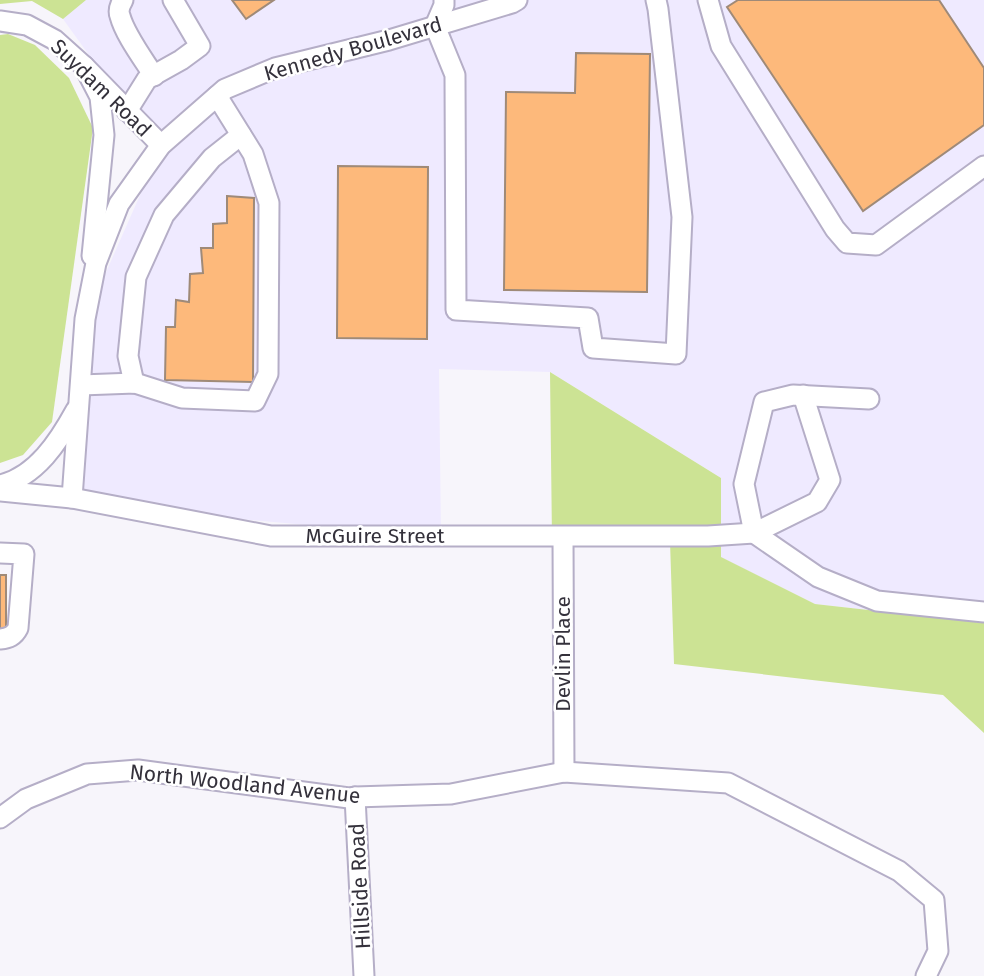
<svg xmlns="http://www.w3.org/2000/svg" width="984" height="976" viewBox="0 0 984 976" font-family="'Fira Sans',sans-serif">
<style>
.built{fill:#efeaff}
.green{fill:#cce394}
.building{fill:#fdb97b;stroke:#9f8a78;stroke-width:2}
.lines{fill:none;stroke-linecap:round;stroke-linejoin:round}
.minor-casing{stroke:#b5aec7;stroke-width:23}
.minor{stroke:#fff;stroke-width:19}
.labels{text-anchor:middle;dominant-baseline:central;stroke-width:5;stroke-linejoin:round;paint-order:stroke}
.street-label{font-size:21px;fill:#34313b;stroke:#fff}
</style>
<rect width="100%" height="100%" fill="#f7f5fb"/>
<polygon class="built" points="86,0 984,0 984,623 815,604 720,557 721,478 550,372 439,369 441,537 83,505 92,304 159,152 63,19"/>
<g class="green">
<polygon points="0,0 86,0 63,19 32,1 0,4"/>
<polygon points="8,34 35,45 69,78 93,128 52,422 23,455 0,463 0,35"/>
<polygon points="550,372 721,478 721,557 815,604 984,623 984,733 943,695 674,664 670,541 552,540"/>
</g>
<g class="building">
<polygon points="232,0 274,0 246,19"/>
<polygon points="738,0 939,0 984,68 984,125 863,211 727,7"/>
<polygon points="576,53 650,54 647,292 504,290 506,92 575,93"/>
<polygon points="338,166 428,167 427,339 337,338"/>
<polygon points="227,196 254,198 253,382 165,380 166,327 175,327 176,300 189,302 190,274 203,273 201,248 213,248 213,224 227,223"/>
<rect x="0" y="575" width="6" height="61"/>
</g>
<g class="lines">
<g class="minor-casing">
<g id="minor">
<path d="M123 0C120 5 118 11 120 16 125 35 144 60 154 76"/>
<polyline points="444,0 444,5 435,26 455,75 456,310 588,318 593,348 676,354 682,217 658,9 656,0"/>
<polyline points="708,0 721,46 835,229 847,243 876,245 984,166"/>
<polyline points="0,21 27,25 55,40 84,66 161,145"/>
<polyline points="84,66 100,97 104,135 92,256"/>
<polyline points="127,111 147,79 181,60 200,46 173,0"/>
<polyline points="134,383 128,356 136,277 164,215 212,158 241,135"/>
<polyline points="81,385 135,383 182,398 255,401 268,374 269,203 253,154 217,96"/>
<polyline points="869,399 793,395 764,402 744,484 754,533 818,577 877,601 984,612"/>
<path d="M0 485C36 477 59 441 76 410"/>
<polyline points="0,491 72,498 271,536 708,536 754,533 817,502 830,480 803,395"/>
<polyline points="72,498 85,319 96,263 119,204 161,145 225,89 275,68 389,40 512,3 517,0"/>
<polyline points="563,537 564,772"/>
<path d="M0 553 24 554 18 628C14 636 9 638 0 639"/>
<polyline points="355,797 364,976"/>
<polyline points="0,818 26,799 87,774 138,770 349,798 355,797 451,794 564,772 728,783 899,871 934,900 938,951 926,976"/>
</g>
</g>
<use href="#minor" class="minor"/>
</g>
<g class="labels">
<g class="street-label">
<text transform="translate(353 49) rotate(-16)">Kennedy Boulevard</text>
<text transform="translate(101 88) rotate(44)">Suydam Road</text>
<text x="375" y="536">McGuire Street</text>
<text transform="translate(563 654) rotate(-90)">Devlin Place</text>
<text transform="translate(245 784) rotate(6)">North Woodland Avenue</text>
<text transform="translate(360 886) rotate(-93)">Hillside Road</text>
</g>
</g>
</svg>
